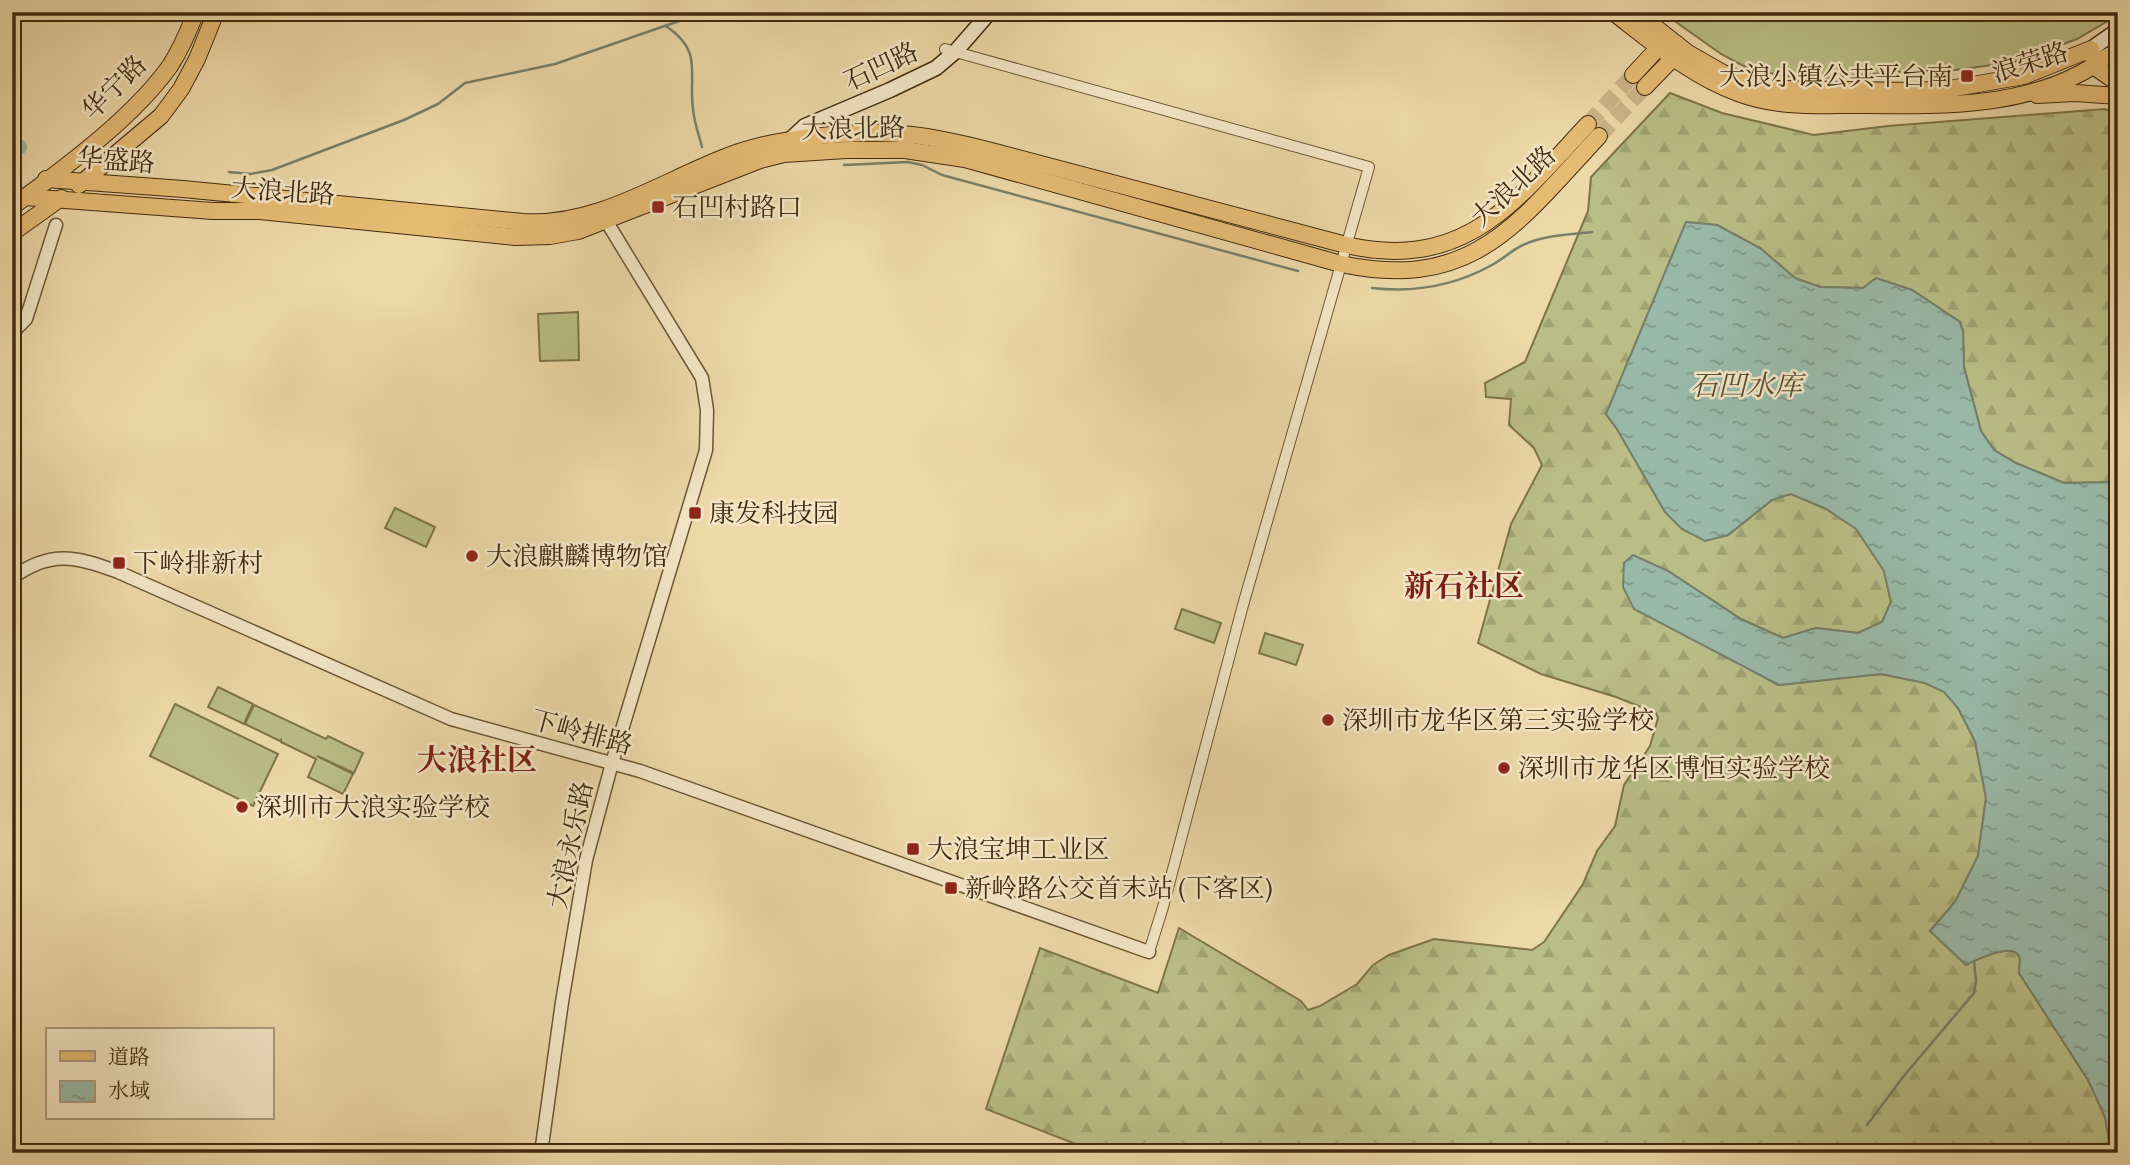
<svg xmlns="http://www.w3.org/2000/svg" width="2130" height="1165" viewBox="0 0 2130 1165" font-family="'EB Garamond','Noto Serif SC',serif">
<style>
.grass{fill:#b9be86;stroke:#7e744a;stroke-width:2}
.forest{fill:url(#forest-firs);stroke:#7e744a;stroke-width:2}
.water{fill:url(#water-ripples);stroke:#76806b;stroke-width:2}
.lines{fill:none;stroke-linecap:round;stroke-linejoin:round}
.stream{stroke:#76806b;stroke-width:2.5}
.river{stroke:#99baa9;stroke-width:16}
.primary-tunnel{stroke:#cbb589;stroke-width:16;stroke-dasharray:16 8;stroke-linecap:butt}
.minor-casing{stroke:#6d5634;stroke-width:12}
.tertiary-casing{stroke:#6d5634;stroke-width:15}
.secondary-casing{stroke:#422a0e;stroke-width:17}
.primary-casing{stroke:#422a0e;stroke-width:18}
.minor{stroke:#f3e6c6;stroke-width:10}
.tertiary{stroke:#f3e6c6;stroke-width:12}
.secondary{stroke:#f3e6c6;stroke-width:14}
.primary{stroke:#e6bc74;stroke-width:16}
.poi-dot{fill:#8f2418;stroke:#f3e6c6;stroke-width:2.5}
.labels{text-anchor:middle;dominant-baseline:central;stroke-width:5;stroke-linejoin:round;paint-order:stroke}
.street-label{font-size:26px;fill:#422a0e;stroke:#f3e6c6}
.poi-label{font-size:26px;fill:#422a0e;stroke:#f3e6c6;text-anchor:start}
.water-label{font-size:28px;font-style:italic;fill:#584e35;stroke:#f3e6c6}
.quarter-label{font-size:30px;font-weight:bold;fill:#7a1f14;stroke:#f3e6c6}
</style>
<defs>
<pattern id="forest-firs" width="22" height="20" patternUnits="userSpaceOnUse" patternTransform="scale(1.75)"><rect width="22" height="20" fill="#b9be86"/><path d="M5 1l3.5 6h-7zM16 11l3.5 6h-7z" fill="#a0a372"/></pattern>
<pattern id="water-ripples" width="26" height="14" patternUnits="userSpaceOnUse" patternTransform="scale(1.75)"><rect width="26" height="14" fill="#99baa9"/><path d="M2 4q2-2 4 0t4 0M15 11q2-2 4 0t4 0" fill="none" stroke="#7e9788"/></pattern>
</defs>
<rect width="100%" height="100%" fill="#edd8a8"/>
<filter id="stains"><feTurbulence type="fractalNoise" baseFrequency=".00286" numOctaves="4"/><feColorMatrix values="0 0 0 0 .2 0 0 0 0 .09 0 0 0 0 .02 0 0 0 .5 -.17"/></filter>
<radialGradient id="worn" r=".72"><stop offset=".6" stop-color="#630" stop-opacity="0"/><stop offset="1" stop-color="#630" stop-opacity=".3"/></radialGradient>
<g class="grass">
<polygon points="1662,12 2118,12 2118,15 2077,39 2015,62 1955,70 1898,72 1824,78 1787,76 1751,70 1721,54"/>
<polygon points="578,312 579,360 540,361 538,314"/>
<polygon points="395,508 435,527 426,547 385,528"/>
<polygon points="1182,609 1221,623 1214,643 1175,629"/>
<polygon points="1265,633 1303,645 1296,665 1259,653"/>
<polygon points="218,687 253,704 244,724 208,707"/>
<polygon points="175,704 278,754 253,806 150,756"/>
<polygon points="254,705 326,739 328,736 363,753 354,773 317,756 353,774 343,794 308,777 316,759 281,742 281,740 280,741 245,724"/>
</g>
<g class="forest">
<path d="M1670 93 1722 113 1814 135 1888 126 2105 109 2118 115V482L2064 483 2016 463 1994 450 1981 431 1964 367 1963 331 1960 322 1912 290 1876 278 1863 288 1820 287 1795 278 1760 248 1717 225 1686 222 1606 414 1617 429 1665 512 1682 529 1705 540 1728 535 1772 500 1790 493 1826 509 1856 528 1884 571 1891 602 1882 622 1858 633 1816 628 1783 638 1741 619 1668 571 1750 669 1778 685 1881 674 1925 683 1944 691 1958 708 1975 741 1986 798 1978 856 1955 902 1930 931 1966 964C1976 960 2012 942 2019 956 2021 960 2019 968 2019 973L2088 1080 2105 1117 2111 1153H1087L1091 1150 986 1109 1040 948 1158 993 1179 928 1301 1001 1308 1010 1320 1006 1357 984 1373 965 1389 955 1434 939 1532 950 1544 942 1583 884 1597 851 1615 826 1624 785 1650 746 1658 718 1656 713 1616 697 1541 674 1478 643 1511 524 1542 465 1534 448 1509 425 1511 399 1486 397 1485 383 1525 362 1588 211 1591 177Z"/>
<polygon points="2118,683 2118,760 2110,702"/>
</g>
<path class="water" d="M1686 222 1717 225 1760 248 1795 278 1820 287 1863 288 1876 278 1912 290 1960 322 1963 331 1964 367 1981 431 1994 450 2016 463 2064 483 2118 482V683L2110 702 2118 760V1153H2111L2105 1117 2088 1080 2019 973C2019 968 2021 960 2019 956 2012 942 1976 960 1966 965L1930 931 1955 902 1978 856 1986 798 1975 741 1958 708 1944 692 1925 683 1881 674 1779 685 1634 609 1623 587 1624 563 1633 555 1668 571 1741 619 1783 638 1816 628 1858 633 1882 622 1891 602 1884 571 1856 529 1826 509 1791 494 1772 500 1728 535 1705 541 1682 529 1665 512 1617 429 1606 414Z"/>
<g class="lines">
<g class="stream">
<path d="M666 26C704 52 688 72 693 109 694 122 699 135 702 147"/>
<polyline points="844,165 908,162 922,165 942,175 1298,271"/>
<polyline points="229,172 250,174 272,170 404,120 438,104 465,83 555,64 705,12"/>
<path d="M1372 288C1415 293 1454 286 1492 265 1503 259 1512 250 1523 245 1543 235 1570 235 1592 232"/>
<polyline points="1867,1125 1903,1077 1974,993 1976,981 1974,961"/>
</g>
<polyline class="river" points="12,144 19,147"/>
<g class="primary-tunnel">
<polyline points="1588,124 1633,75"/>
<polyline points="1599,136 1645,87"/>
</g>
<g class="minor-casing">
<polyline id="minor" points="945,49 1369,167 1243,605 1163,907 1149,952"/>
</g>
<g class="tertiary-casing">
<g id="tertiary">
<polyline points="12,333 26,319 56,225"/>
<path d="M12 578C50 550 76 556 118 572L451 719 640 771 1149 952"/>
<polyline points="541,1153 562,1002 586,860 612,763 706,450 707,410 702,378 605,219 604,211"/>
</g>
</g>
<g class="secondary-casing">
<g id="secondary">
<polyline points="2091,49 2118,30"/>
<polyline points="2106,57 2118,49"/>
<polyline points="794,140 792,138 805,126 890,90 936,68 956,51 990,12"/>
</g>
</g>
<g class="primary-casing">
<g id="primary">
<path d="M1613 12C1652 42 1691 76 1738 93 1777 108 1818 105 1859 105 1940 106 2038 109 2106 57"/>
<polyline points="1636,12 1688,53 1723,73 1771,89 1914,91 1949,89 2024,76 2091,49"/>
<polyline points="2093,58 2099,70 2118,83"/>
<polyline points="1633,75 1659,47 1677,44 1673,58 1645,87"/>
<polyline points="2037,95 2075,93 2118,96"/>
<path d="M46 179 183 189 523 222C597 227 662 181 728 156 776 137 861 129 912 135 940 138 968 145 995 152L1346 245C1465 272 1515 202 1588 124"/>
<polyline points="79,185 161,116 181,89 197,59 216,12"/>
<path d="M25 197 213 211H260L515 237 550 236 578 231 760 160 784 154 846 150H905L965 159 1341 264C1473 292 1518 223 1599 136"/>
<path d="M12 207C65 167 131 120 170 66 181 49 189 30 196 12"/>
<polyline points="12,233 61,198"/>
</g>
</g>
<use href="#minor" class="minor"/>
<use href="#tertiary" class="tertiary"/>
<use href="#secondary" class="secondary"/>
<use href="#primary" class="primary"/>
</g>
<g class="poi-dot">
<rect x="1960" y="69" width="14" height="14" rx="3.5"/>
<rect x="651" y="200" width="14" height="14" rx="3.5"/>
<rect x="688" y="506" width="14" height="14" rx="3.5"/>
<circle cx="472" cy="556" r="7"/>
<rect x="112" y="556" width="14" height="14" rx="3.5"/>
<circle cx="1328" cy="720" r="7"/>
<circle cx="1504" cy="768" r="7"/>
<circle cx="242" cy="807" r="7"/>
<rect x="906" y="842" width="14" height="14" rx="3.5"/>
<rect x="944" y="881" width="14" height="14" rx="3.5"/>
</g>
<g class="labels">
<g class="street-label">
<text transform="translate(2030 62) rotate(-17)">浪荣路</text>
<text transform="translate(881 66) rotate(-25)">石凹路</text>
<text transform="translate(114 87) rotate(-45)">华宁路</text>
<text transform="translate(853 128) rotate(-1)">大浪北路</text>
<text transform="translate(116 160) rotate(4)">华盛路</text>
<text transform="translate(1513 186) rotate(-43)">大浪北路</text>
<text transform="translate(283 191) rotate(4)">大浪北路</text>
<text transform="translate(582 732) rotate(15)">下岭排路</text>
<text transform="translate(570 845) rotate(-78)">大浪永乐路</text>
</g>
<g class="poi-label">
<text x="1953" y="76" text-anchor="end">大浪小镇公共平台南</text>
<text x="672" y="207">石凹村路口</text>
<text x="709" y="513">康发科技园</text>
<text x="486" y="556">大浪麒麟博物馆</text>
<text x="133" y="563">下岭排新村</text>
<text x="1342" y="720">深圳市龙华区第三实验学校</text>
<text x="1518" y="768">深圳市龙华区博恒实验学校</text>
<text x="256" y="807">深圳市大浪实验学校</text>
<text x="927" y="849">大浪宝坤工业区</text>
<text x="965" y="888">新岭路公交首末站 (下客区)</text>
</g>
<g class="water-label">
<text x="1746" y="385">石凹水库</text>
</g>
<g class="quarter-label">
<text x="1464" y="585">新石社区</text>
<text x="477" y="759">大浪社区</text>
</g>
</g>
<rect width="2130" height="1165" fill="none" stroke="#edd8a8" stroke-width="42"/>
<rect x="14" y="14" width="2102" height="1137" fill="none" stroke="#422a0e" stroke-width="3.5"/>
<rect x="21" y="21" width="2088" height="1123" fill="none" stroke="#422a0e" stroke-width="2"/>
<rect x="46" y="1028" width="228" height="91" fill="#f3e6c6" stroke="#ac9b7c" stroke-width="2"/>
<rect x="60" y="1051" width="35" height="10" fill="#e6bc74" stroke="#ac9b7c" stroke-width="2"/>
<text x="108" y="1064" font-size="21" fill="#422a0e">道路</text>
<rect x="60" y="1081" width="35" height="21" fill="url(#water-ripples)" stroke="#ac9b7c" stroke-width="2"/>
<text x="108" y="1098" font-size="21" fill="#422a0e">水域</text>
<rect width="100%" height="100%" filter="url(#stains)"/>
<rect width="100%" height="100%" fill="url(#worn)"/>
</svg>
